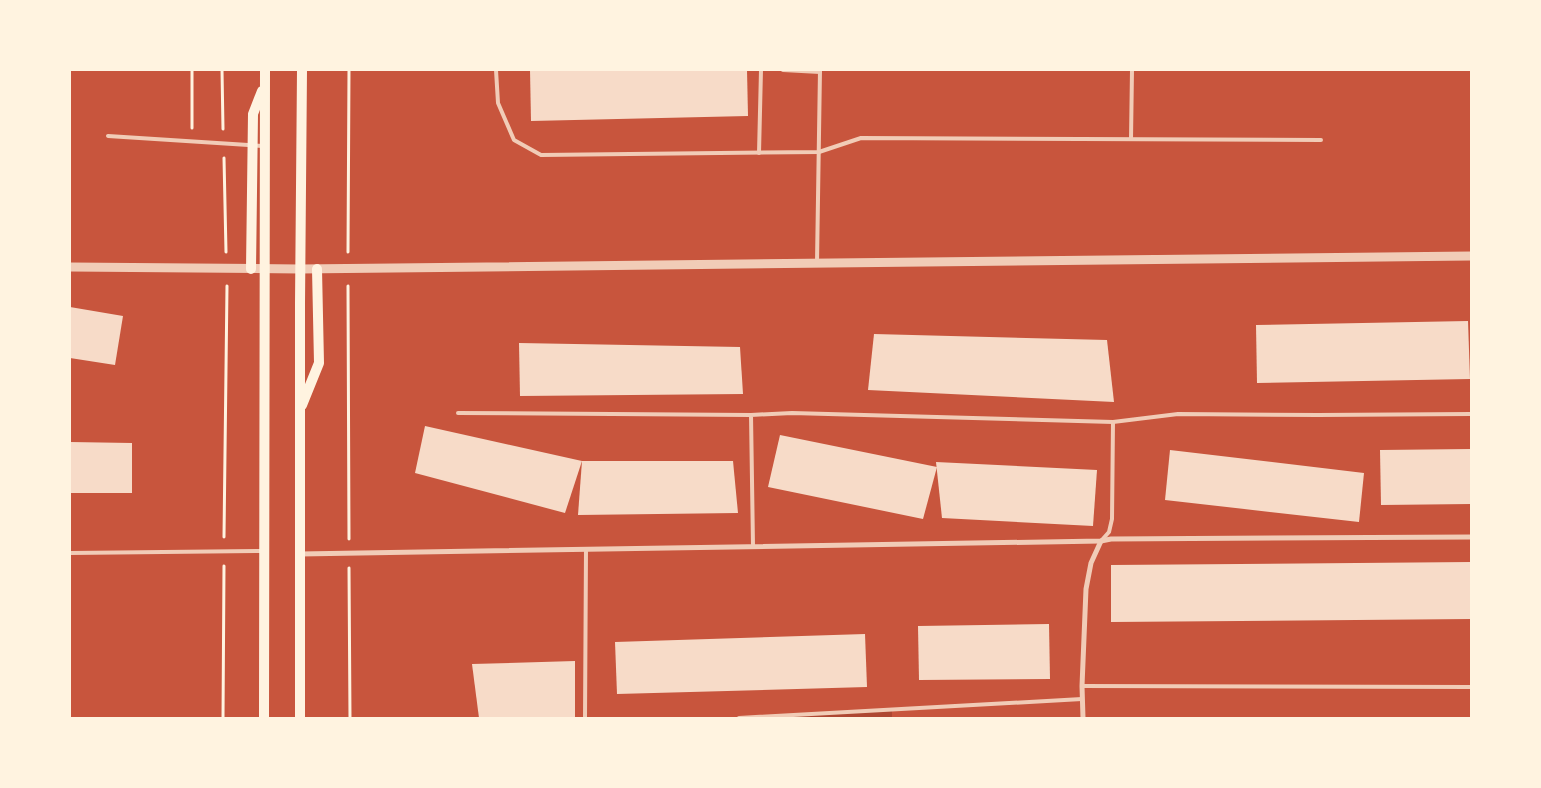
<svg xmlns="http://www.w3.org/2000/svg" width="1541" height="788" viewBox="0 0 1541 788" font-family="'Crimson Pro',serif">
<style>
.green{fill:#ae4732}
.building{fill:#f7dbc8}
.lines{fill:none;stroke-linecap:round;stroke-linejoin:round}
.path{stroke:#fff3e0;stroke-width:3}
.service{stroke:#f1ccb7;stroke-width:4}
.minor{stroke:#f1ccb7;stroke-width:5}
.tertiary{stroke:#f1ccb7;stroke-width:9}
.secondary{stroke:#fff3e0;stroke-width:10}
</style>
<rect width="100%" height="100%" fill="#c8553d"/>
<polygon class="green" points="892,710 892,718 739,718"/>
<g class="building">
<polygon points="530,70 747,70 748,116 531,121"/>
<polygon points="70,307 123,316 115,365 70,358"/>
<polygon points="1468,321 1470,379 1257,383 1256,325"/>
<polygon points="874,334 1107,340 1114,402 868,390"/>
<polygon points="519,343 740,347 743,394 520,396"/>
<polygon points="425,426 582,461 565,513 415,473"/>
<polygon points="780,435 937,467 923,519 768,487"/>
<polygon points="70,442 132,443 132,493 70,493"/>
<polygon points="1471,449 1471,504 1381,505 1380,450"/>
<polygon points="1170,450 1364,473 1359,522 1165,500"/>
<polygon points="582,461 733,461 738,513 578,515"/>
<polygon points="936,462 1097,470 1093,526 942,518"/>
<polygon points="1471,562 1471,619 1111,622 1111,565"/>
<polygon points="1049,624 1050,679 919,680 918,626"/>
<polygon points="865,634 867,687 617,694 615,642"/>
<polygon points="575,661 575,718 479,718 472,664"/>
</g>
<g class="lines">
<g class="path">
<polyline points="222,70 223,129"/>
<polyline points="192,128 192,70"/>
<polyline points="224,158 226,252"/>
<polyline points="348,252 349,70"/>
<polyline points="348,286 349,539"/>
<polyline points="224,537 227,286"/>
<polyline points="349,568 350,718"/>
<polyline points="223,718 224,566"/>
</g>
<g class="service">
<polyline points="496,70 498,103 514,140 541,155 819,152 861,138 1321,140"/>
<polyline points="783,70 820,72"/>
<polyline points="108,136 263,146"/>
<polyline points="1131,139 1132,70"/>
<polyline points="759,153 761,70"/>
<polyline points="817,263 820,70"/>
<polyline points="458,413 751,415"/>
<polyline points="1101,541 1109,532 1112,519 1113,422"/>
<polyline points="753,546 751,415 792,413 1113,422 1178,414 1318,415 1471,414"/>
<polyline points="70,553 263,551"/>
<polyline points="1082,686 1471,687"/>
<polyline points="585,718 586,549"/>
<polyline points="739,718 1082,699"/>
</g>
<g class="minor">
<polyline points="300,554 1101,541 1111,539 1471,537"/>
<polyline points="1083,718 1082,686 1086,589 1091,563 1101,541"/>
</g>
<polyline class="tertiary" points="70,267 300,269 1471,256"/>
<g class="secondary">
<polyline points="251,269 253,114 262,91"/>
<polyline points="302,405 319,363 317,269"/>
<polyline points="264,718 265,70"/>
<polyline points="300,718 300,304 302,70"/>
</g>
</g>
<rect width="1541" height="788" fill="none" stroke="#fff3e0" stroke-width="142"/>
</svg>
